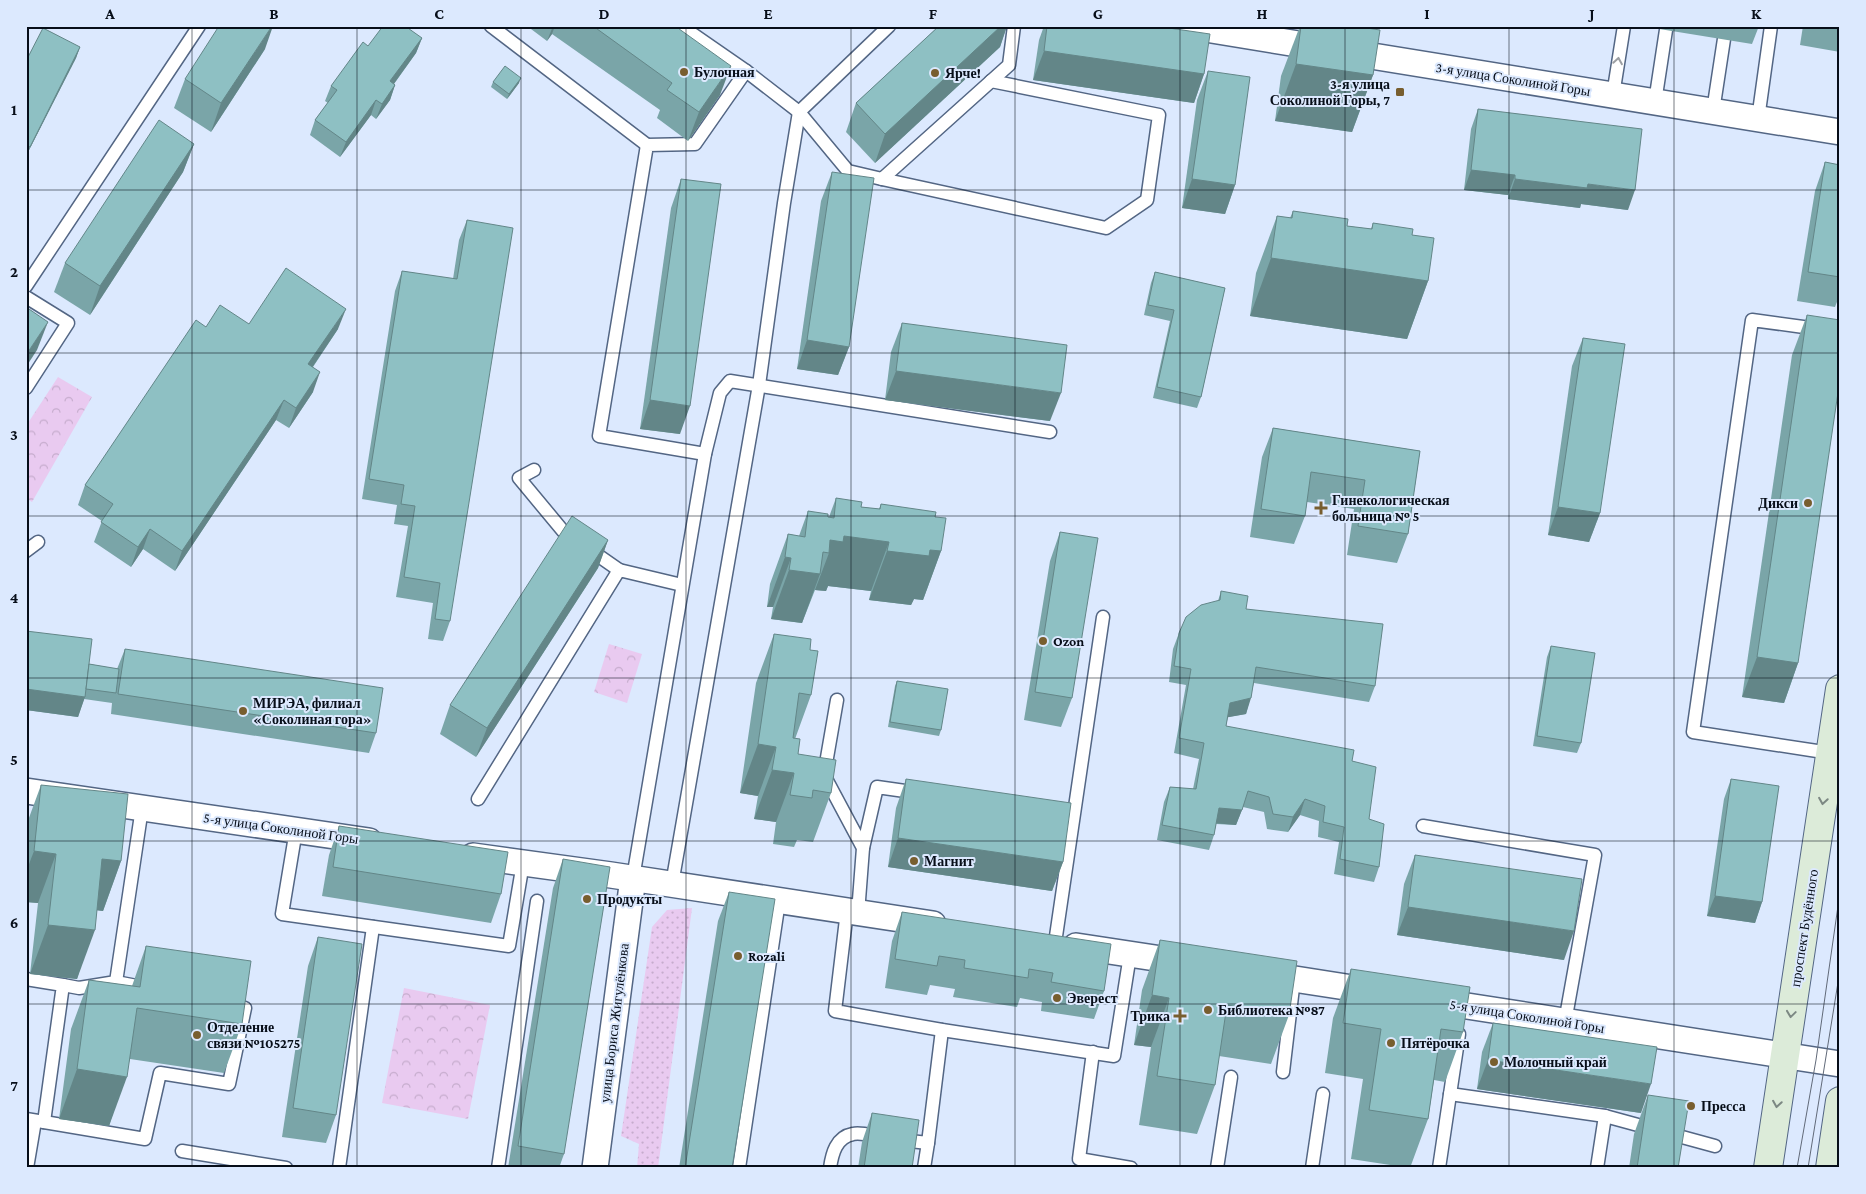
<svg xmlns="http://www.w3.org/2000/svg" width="1866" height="1194" viewBox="0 0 1866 1194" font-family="'Crimson Pro',serif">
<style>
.grass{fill:url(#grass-dots)}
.forest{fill:url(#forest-crowns)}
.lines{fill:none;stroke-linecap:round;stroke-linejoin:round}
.lane-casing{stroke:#536684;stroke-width:15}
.street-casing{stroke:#536684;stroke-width:28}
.secondary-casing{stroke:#536684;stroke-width:30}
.lane{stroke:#fff;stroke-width:12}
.street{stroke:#fff;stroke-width:25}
.secondary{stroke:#dcebd9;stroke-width:28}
.tram{stroke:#616a79;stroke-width:1}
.wall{fill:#7aa5a8}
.shaded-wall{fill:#638688}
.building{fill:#8ec0c3;stroke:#638688}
.oneway{stroke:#9c9fa3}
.oneway2{stroke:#7c8883}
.grid{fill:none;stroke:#070e19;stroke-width:1;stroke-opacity:0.55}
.poi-dot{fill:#785e2f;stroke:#dce9fe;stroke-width:2}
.labels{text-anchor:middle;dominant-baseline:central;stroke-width:4;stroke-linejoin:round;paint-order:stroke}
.poi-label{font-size:14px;font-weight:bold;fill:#070e19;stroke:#dce9fe;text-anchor:start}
.street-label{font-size:14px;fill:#070e19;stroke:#dce9fe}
.neatline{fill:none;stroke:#070e19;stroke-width:2}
.grid-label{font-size:16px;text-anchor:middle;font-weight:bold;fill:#070e19}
</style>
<defs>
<pattern id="grass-dots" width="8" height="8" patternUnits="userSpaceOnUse" patternTransform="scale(1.25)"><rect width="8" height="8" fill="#e9caf0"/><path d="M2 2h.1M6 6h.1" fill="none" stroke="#c6accd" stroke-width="1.8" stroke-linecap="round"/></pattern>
<pattern id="forest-crowns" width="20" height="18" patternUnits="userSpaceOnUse" patternTransform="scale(1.25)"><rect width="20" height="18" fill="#e9caf0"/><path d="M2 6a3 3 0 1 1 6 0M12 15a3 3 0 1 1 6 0" fill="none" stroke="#c6accd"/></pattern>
</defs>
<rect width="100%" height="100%" fill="#dce9fe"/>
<polygon class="grass" points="692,908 658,1168 637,1168 639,1144 621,1136 652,927 667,910"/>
<g class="forest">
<polygon points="58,377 92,397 32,502 26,498 26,426"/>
<polygon points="609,644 642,654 627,703 594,692"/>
<polygon points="404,988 490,1005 468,1119 382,1103"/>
</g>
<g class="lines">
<g class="lane-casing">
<g id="lane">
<polyline points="491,26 647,145"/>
<polyline points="681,26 746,71 799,112 848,171 882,179 1009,65 1014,26"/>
<polyline points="1613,95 1624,26"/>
<polyline points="1655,102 1666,30"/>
<polyline points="1713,111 1724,39"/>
<polyline points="1758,119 1771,26"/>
<polyline points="882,179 1106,228 1147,200 1159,115 991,81"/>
<polyline points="26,286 199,26"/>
<polyline points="26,297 68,323 26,388"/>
<polyline points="705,454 599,436 647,145 695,144 746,71"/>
<polyline points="534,470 519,478 563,531 619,570"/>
<polyline points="26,551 38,542"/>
<polyline points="837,700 824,775 863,848 858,913"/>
<polyline points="1830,753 1693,732 1752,320 1840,332"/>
<polyline points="478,799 619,570 682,585"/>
<polyline points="1423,826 1595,855 1565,1022"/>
<polyline points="296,830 282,914 509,946 523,863"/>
<polyline points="863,848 877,787 919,793"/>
<polyline points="633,878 705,454 720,393 730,381 1050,432"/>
<polyline points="672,884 759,385 784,203 799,112 889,26"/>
<polyline points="847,911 835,1011 942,1030 1114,1056 1130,955"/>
<polyline points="1055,943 1103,617"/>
<polyline points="26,979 63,985 44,1122 26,1119"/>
<polyline points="116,982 147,988"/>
<polyline points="63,985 79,988 116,982 142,808"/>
<polyline points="1093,1052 1079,1159 1131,1168"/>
<polyline points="1283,1072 1294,979"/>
<polyline points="1450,1094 1605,1116 1715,1146"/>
<polyline points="44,1122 145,1139 160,1073 229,1084 245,1008 228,1004"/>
<polyline points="901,1140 928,1143 942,1030"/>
<polyline points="182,1151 286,1168"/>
<polyline points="27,1168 35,1121"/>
<polyline points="339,1168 373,927"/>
<polyline points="498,1168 537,901"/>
<polyline points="739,1168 779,901"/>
<path d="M830 1168C832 1154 836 1137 853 1134 861 1132 873 1136 881 1137"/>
<polyline points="924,1168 928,1143"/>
<polyline points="1217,1168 1231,1077"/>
<polyline points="1312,1168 1323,1094"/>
<polyline points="1439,1168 1459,1034"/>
<polyline points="1597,1168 1605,1116"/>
</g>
</g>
<g class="street-casing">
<g id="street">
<polyline points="1187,26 1840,132"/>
<polyline points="26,791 369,841"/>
<polyline points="473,856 611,875 933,924"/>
<polyline points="1076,946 1188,963"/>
<polyline points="1262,974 1378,992"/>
<polyline points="1435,1001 1840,1064"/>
<polyline points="595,1168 633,878"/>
</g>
</g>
<g class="secondary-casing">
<g id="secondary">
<polyline points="1768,1168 1840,689"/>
<polyline points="1830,1168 1840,1101"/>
</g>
</g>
<use href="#lane" class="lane"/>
<use href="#street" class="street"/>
<use href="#secondary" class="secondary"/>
<g class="tram">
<polyline points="1797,1168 1816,1060 1840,892"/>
<polyline points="1808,1168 1840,970"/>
</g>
</g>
<g class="wall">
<polygon points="527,26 675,26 720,95 688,141 657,118 660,110 552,34 547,41"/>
<polygon points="939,26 1007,26 1000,47 875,163 846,132 856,103"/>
<polygon points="1044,26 1155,26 1204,74 1194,103 1033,80 1039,40"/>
<polygon points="1300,26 1354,26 1373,75 1352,132 1275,121 1281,76"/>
<polygon points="1641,26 1759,26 1752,44"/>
<polygon points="1803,26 1840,26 1840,52 1800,45"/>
<polygon points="422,38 416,53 394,84 395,85 390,100 376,119 371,115 340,157 310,135 315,120 328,103 325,101 331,86 368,46"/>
<polygon points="80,47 76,58 26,156 26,61"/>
<polygon points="265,49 211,132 174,108 185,79"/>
<polygon points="1208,71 1235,185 1225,214 1182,208 1197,100"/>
<polygon points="493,82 519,83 507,99 491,87"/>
<polygon points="1478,109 1628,210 1581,204 1580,208 1508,199 1508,195 1464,190 1471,129"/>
<polygon points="194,144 183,172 90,315 54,292 65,263"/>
<polygon points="1825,162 1840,165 1840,294 1835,307 1797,301 1815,191"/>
<polygon points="832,172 849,347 838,375 797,369 821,201"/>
<polygon points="681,179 680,434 640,429 671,208"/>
<polygon points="1293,211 1347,226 1371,229 1373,223 1412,235 1428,281 1407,339 1250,316 1256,273 1277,216 1290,218"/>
<polygon points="467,220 450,621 443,641 428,639 433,603 396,597 408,526 394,524 397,505 362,499 395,291 402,271 453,279 459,240"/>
<polygon points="1155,272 1225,288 1201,397 1197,408 1153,398 1170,321 1144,315 1151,283"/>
<polygon points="1807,315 1798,663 1784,703 1742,697 1792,355"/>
<polygon points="902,323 1050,421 885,400 891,352"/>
<polygon points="249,324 338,329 313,367 313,392 289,428 276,420 175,571 143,549 131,567 94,542 102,521 78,505 85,485 206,327"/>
<polygon points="1583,338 1600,513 1589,542 1548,535 1572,366"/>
<polygon points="1273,428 1420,451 1408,534 1397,563 1347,555 1354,509 1307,502 1305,516 1294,544 1250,537 1262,457"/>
<polygon points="836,498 861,507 879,509 881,504 935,517 941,551 923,600 914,599 911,605 869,600 871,591 828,586 826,591 815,590 802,623 771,619 773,607 767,607 770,584 788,534 799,536 808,511 829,517"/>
<polygon points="1060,532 1072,698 1061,727 1024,720 1050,561"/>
<polygon points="608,540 598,568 476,757 440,734 450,705"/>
<polygon points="1221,591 1246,609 1375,686 1369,702 1254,683 1246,714 1228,717 1226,726 1352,761 1369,819 1379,867 1374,882 1334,874 1339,842 1318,837 1319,821 1300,815 1288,832 1267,829 1264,812 1243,807 1236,825 1216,824 1214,835 1209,850 1157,840 1164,802 1170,787 1193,789 1199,759 1174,753 1186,685 1169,682 1173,649 1179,633 1218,601"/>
<polygon points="26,631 89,664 117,669 125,649 376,733 369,753 111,714 112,703 84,699 78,717 26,710"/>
<polygon points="774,634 810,650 811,695 795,739 798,754 831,793 813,842 797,840 794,847 773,844 776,822 754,819 758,796 740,793 756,683"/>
<polygon points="1551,646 1581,743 1577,753 1533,746 1547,657"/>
<polygon points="897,681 941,730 939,736 888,727 895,686"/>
<polygon points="906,779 1063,862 1052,891 888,867 896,808"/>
<polygon points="1731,779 1762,902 1755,923 1707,916 1724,799"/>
<polygon points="41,785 121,861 103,911 97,910 77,979 30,974 38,903 26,902 26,826"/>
<polygon points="339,826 501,894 491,923 322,896 329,855"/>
<polygon points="1415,855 1564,960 1397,935 1404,884"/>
<polygon points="563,859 564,1154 559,1168 508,1168 553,888"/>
<polygon points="729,892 732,1168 679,1168 718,921"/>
<polygon points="902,912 1104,991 1094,1019 1041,1011 1042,1002 1020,998 1017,1007 953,997 955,989 930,985 927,995 885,988 892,941"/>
<polygon points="318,937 336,1115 326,1143 282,1137 308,966"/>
<polygon points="1160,940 1289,1015 1271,1064 1219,1056 1215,1085 1197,1134 1139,1125 1151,1047 1134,1045 1142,990"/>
<polygon points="146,946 242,1024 224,1073 130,1059 109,1126 59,1119 71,1029 89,980 132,986"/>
<polygon points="1351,969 1463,1032 1445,1082 1434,1080 1428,1119 1410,1168 1351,1159 1363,1079 1325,1073 1333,1018"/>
<polygon points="1493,1023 1641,1113 1477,1089 1482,1052"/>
<polygon points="1648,1095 1678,1168 1629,1168 1634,1134"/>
<polygon points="872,1113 912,1168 858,1168 862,1142"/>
</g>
<g class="shaded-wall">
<polygon points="272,26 273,26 265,49 211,132 221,103"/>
<polygon points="553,26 555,26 552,34 547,41"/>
<polygon points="1001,26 1007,26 1000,47 875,163 885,134"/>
<polygon points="422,38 416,53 385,96 390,81"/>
<polygon points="80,47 76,58 26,156 30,147"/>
<polygon points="1044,51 1204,74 1194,103 1033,80"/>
<polygon points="1296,64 1373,75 1352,132 1275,121"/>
<polygon points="731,66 720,95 688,141 699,112"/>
<polygon points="521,78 519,83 507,99 509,94"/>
<polygon points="395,85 390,100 376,119 382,104"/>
<polygon points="376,100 371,115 340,157 346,142"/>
<polygon points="194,144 183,172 90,315 100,286"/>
<polygon points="1471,170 1515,175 1508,195 1464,190"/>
<polygon points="1192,179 1235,185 1225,214 1182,208"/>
<polygon points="1515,179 1588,184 1635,190 1628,210 1581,204 1580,208 1508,199"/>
<polygon points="1271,258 1428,281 1407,339 1250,316"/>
<polygon points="346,309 338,329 301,384 308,364"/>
<polygon points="48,322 37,350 26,367 26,355"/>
<polygon points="807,340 849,347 838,375 797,369"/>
<polygon points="896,371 1061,393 1050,421 885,400"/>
<polygon points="320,372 313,392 289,428 296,408"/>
<polygon points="284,400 276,420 175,571 182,551"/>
<polygon points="650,400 690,406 680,434 640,429"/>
<polygon points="1558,507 1600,513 1589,542 1548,535"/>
<polygon points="150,529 143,549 131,567 138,547"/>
<polygon points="844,536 889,542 871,591 828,586 826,591 815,590 829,553 830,540"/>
<polygon points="608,540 598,568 476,757 487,728"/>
<polygon points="930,550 941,551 923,600 914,599 911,605 869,600 887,551"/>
<polygon points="785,557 791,558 773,607 767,607"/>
<polygon points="789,570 820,574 802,623 771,619"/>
<polygon points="1757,657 1798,663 1784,703 1742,697"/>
<polygon points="26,689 85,697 78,717 26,710"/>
<polygon points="1251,698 1246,714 1224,718 1230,703"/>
<polygon points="758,744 776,747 758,796 740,793"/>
<polygon points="772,770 794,773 776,822 754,819"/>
<polygon points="1305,799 1300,815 1288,832 1293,817"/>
<polygon points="1219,808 1242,810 1236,825 1213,823"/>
<polygon points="898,838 1063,862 1052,891 888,867"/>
<polygon points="34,851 56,854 38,903 26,902 26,872"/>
<polygon points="102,859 121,861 103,911 85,909"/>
<polygon points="1715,896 1762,902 1755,923 1707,916"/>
<polygon points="1408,907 1574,931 1564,960 1397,935"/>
<polygon points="48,925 95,930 77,979 30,974"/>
<polygon points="1152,995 1169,998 1151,1047 1134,1045"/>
<polygon points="1488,1060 1651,1084 1641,1113 1477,1089"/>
<polygon points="77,1069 127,1077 109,1126 59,1119"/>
</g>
<g class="building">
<polygon points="219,26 272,26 221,103 185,79"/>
<polygon points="383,26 405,26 422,38 390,81 395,85 382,104 376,100 346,142 315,120 337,90 331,86 363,42 368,46"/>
<polygon points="593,26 675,26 731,66 699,112 667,90 672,83"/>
<polygon points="939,26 1001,26 885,134 856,103"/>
<polygon points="1047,26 1155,26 1210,34 1204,74 1044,51"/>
<polygon points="1301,26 1354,26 1380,30 1373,75 1296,64"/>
<polygon points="43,28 80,47 30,147 26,145 26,61"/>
<polygon points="505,66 521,78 509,94 493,82"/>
<polygon points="1208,71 1250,77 1235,185 1192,179"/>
<polygon points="1478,109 1642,129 1635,190 1588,184 1587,188 1515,179 1515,175 1471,170"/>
<polygon points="159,120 194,144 100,286 65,263"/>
<polygon points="1825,162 1840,165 1840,277 1808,272"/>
<polygon points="832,172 874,178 849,347 807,340"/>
<polygon points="681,179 721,184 690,406 650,400"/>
<polygon points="1293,211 1348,219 1347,226 1372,229 1373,223 1413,229 1412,235 1434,238 1428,281 1271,258 1277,216 1292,218"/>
<polygon points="467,220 513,228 450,621 435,619 440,583 404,577 415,506 401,504 404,485 369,479 402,271 457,279"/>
<polygon points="286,268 346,309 308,364 320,372 296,408 284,400 182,551 150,529 138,547 101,522 113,504 85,485 196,320 206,327 220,305 249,324"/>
<polygon points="1155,272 1225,288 1201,397 1157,387 1174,310 1148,305"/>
<polygon points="26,307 48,322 26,355"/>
<polygon points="1807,315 1840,320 1840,379 1798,663 1757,657"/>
<polygon points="902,323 1067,345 1061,393 896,371"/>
<polygon points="1583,338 1625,344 1600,513 1558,507"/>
<polygon points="1273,428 1420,451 1408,534 1358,526 1365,480 1311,472 1305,516 1261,509"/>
<polygon points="836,498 862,502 861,507 880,509 881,504 936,512 935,517 946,518 941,551 930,550 929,556 887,551 889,542 844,536 843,542 830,540 829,553 823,552 820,574 789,570 791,558 785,557 788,534 805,537 808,511 828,514 828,517 834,518"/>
<polygon points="572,516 608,540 487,728 450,705"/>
<polygon points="1060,532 1098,538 1072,698 1035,692"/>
<polygon points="1221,591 1248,596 1246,609 1383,624 1375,686 1256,667 1251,698 1230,703 1226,726 1354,750 1352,761 1376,767 1369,819 1384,824 1379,867 1340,859 1344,827 1323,822 1325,806 1305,799 1293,817 1273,814 1269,797 1248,791 1242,810 1219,808 1214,835 1162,825 1170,787 1196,789 1204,743 1179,738 1191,669 1174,666 1179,633 1186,617 1201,605 1220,600"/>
<polygon points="26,631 92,639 85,697 26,689"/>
<polygon points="774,634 811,639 810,650 818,651 811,695 799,693 793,738 800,739 798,754 836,760 831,793 813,790 812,798 790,795 794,773 772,770 776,747 758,744"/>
<polygon points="1551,646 1595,653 1581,743 1537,736"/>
<polygon points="125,649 383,688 376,733 118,694"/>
<polygon points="89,664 119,669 116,693 86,689"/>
<polygon points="897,681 948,689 941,730 890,722"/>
<polygon points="906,779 1071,803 1063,862 898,838"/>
<polygon points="1731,779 1779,786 1762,902 1715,896"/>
<polygon points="41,785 128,794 121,861 102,859 95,930 48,925 56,854 34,851"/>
<polygon points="339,826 508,852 501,894 333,867"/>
<polygon points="1415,855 1582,879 1574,931 1408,907"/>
<polygon points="563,859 610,867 564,1154 518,1146"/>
<polygon points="729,892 775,899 732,1168 685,1168"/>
<polygon points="902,912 1111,944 1104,991 1051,982 1053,973 1029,969 1028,978 964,968 965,960 939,956 937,966 895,959"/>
<polygon points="318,937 362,944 336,1115 293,1108"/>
<polygon points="1160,940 1297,961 1289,1015 1227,1005 1215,1085 1157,1076 1169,998 1152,995"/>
<polygon points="146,946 251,961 242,1024 137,1008 127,1077 77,1069 89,980 140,987"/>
<polygon points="1351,969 1470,987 1463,1032 1441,1029 1428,1119 1369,1110 1381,1029 1343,1023"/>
<polygon points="1493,1023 1657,1047 1651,1084 1488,1060"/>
<polygon points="1648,1095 1689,1101 1678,1168 1637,1168"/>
<polygon points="872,1113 919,1120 912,1168 864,1168"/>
<polygon points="1006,1166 1021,1168 1006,1168"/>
</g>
<defs><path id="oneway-chevron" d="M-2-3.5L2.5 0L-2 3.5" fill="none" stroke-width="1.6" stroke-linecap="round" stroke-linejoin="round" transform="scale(1.25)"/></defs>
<use class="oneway" href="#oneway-chevron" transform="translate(1618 61) rotate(-81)"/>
<g class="oneway2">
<use href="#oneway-chevron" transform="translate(1823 801) rotate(99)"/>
<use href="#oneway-chevron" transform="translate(1791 1014) rotate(98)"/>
<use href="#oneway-chevron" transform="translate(1777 1104) rotate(99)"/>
</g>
<path class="grid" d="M192 26V1168M357 26V1168M521 26V1168M686 26V1168M851 26V1168M1015 26V1168M1180 26V1168M1345 26V1168M1509 26V1168M1674 26V1168M26 190H1840M26 353H1840M26 516H1840M26 678H1840M26 841H1840M26 1004H1840"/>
<g class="poi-dot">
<circle cx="684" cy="72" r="5"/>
<circle cx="935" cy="73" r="5"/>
<rect x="1395" y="87" width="10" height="10" rx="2.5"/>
<circle cx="1808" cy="503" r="5"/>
<path d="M1318.5 500.5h5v5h5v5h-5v5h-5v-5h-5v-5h5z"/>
<circle cx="1043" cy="641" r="5"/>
<circle cx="243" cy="711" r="5"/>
<circle cx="914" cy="861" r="5"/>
<circle cx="587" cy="899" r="5"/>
<circle cx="738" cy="956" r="5"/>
<circle cx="1057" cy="998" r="5"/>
<circle cx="1208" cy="1010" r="5"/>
<path d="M1177.5 1008.5h5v5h5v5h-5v5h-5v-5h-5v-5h5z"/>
<circle cx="197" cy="1035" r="5"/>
<circle cx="1391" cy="1043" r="5"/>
<circle cx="1494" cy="1062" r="5"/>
<circle cx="1691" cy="1106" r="5"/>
</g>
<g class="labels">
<g class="poi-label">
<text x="694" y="72">Булочная</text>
<text x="945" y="73">Ярче!</text>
<text x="1390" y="84" text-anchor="end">3-я улица<tspan x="1390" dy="16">Соколиной Горы, 7</tspan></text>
<text x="1332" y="500">Гинекологическая<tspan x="1332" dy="16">больница № 5</tspan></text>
<text x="1798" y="503" text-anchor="end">Дикси</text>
<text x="1053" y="641">Ozon</text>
<text x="253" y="703">МИРЭА, филиал<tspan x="253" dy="16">«Соколиная гора»</tspan></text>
<text x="924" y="861">Магнит</text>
<text x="597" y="899">Продукты</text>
<text x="748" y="956">Rozali</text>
<text x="1067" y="998">Эверест</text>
<text x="1218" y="1010">Библиотека №87</text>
<text x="1170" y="1016" text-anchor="end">Трика</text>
<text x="207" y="1027">Отделение<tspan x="207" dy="16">связи №105275</tspan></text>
<text x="1401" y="1043">Пятёрочка</text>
<text x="1504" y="1062">Молочный край</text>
<text x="1701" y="1106">Пресса</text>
</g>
<g class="street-label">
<text transform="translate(1513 79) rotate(9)">3-я улица Соколиной Горы</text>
<text transform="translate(281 828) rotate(8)">5-я улица Соколиной Горы</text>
<text transform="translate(1804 928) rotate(-81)">проспект Будённого</text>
<text transform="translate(1527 1016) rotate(9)">5-я улица Соколиной Горы</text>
<text transform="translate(614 1023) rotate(-83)">улица Бориса Жигулёнкова</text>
</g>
</g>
<rect width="1866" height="1194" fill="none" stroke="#dce9fe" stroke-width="55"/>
<rect x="28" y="28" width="1810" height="1138" class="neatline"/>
<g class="grid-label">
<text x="110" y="19">A</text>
<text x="274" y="19">B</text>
<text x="439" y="19">C</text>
<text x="604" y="19">D</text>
<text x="768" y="19">E</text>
<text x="933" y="19">F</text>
<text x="1098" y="19">G</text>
<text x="1262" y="19">H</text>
<text x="1427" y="19">I</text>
<text x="1592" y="19">J</text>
<text x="1756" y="19">K</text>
<text x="14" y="115">1</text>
<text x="14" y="277">2</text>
<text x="14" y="440">3</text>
<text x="14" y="603">4</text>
<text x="14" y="765">5</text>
<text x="14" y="928">6</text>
<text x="14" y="1091">7</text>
</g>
</svg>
